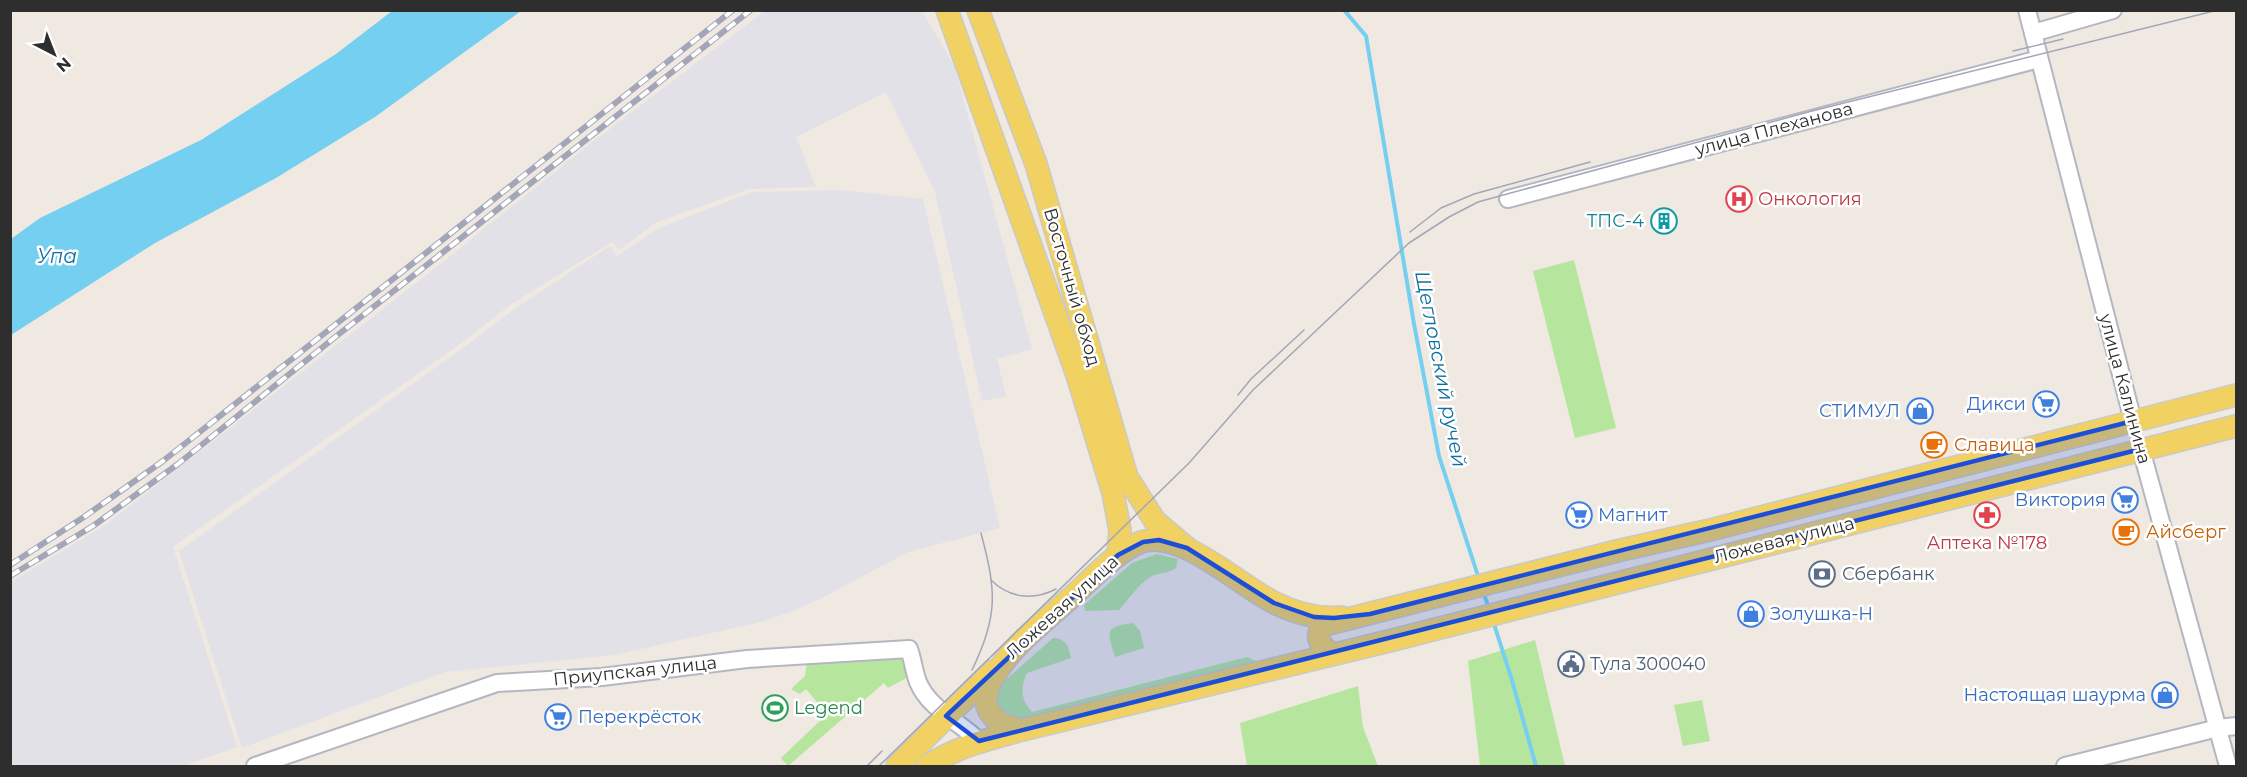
<svg xmlns="http://www.w3.org/2000/svg" width="2247" height="777" viewBox="0 0 2247 777" font-family="Montserrat,sans-serif">
<style>
.industrial{fill:#e3e1e8}
.green{fill:#b6e59e}
.water{fill:#75cff0}
.lines{fill:none;stroke-linecap:round;stroke-linejoin:round}
.stream{stroke:#75cff0;stroke-width:4}
.minor-casing{stroke:#b4b7c1;stroke-width:20}
.major-casing{stroke:#c9c9c9;stroke-width:24}
.minor{stroke:#fff;stroke-width:16}
.major{stroke:#f2d163;stroke-width:21}
.tram{stroke:#a3a6b8;stroke-width:1.5}
.rail-casing{stroke:#a3a6b8;stroke-width:6}
.rail{stroke:#fff;stroke-width:4;stroke-dasharray:11;stroke-linecap:butt}
.marked{fill:#1d4ed8;fill-opacity:0.2;stroke:#1d4ed8;stroke-width:4.5;stroke-linejoin:round}
.labels{text-anchor:middle;dominant-baseline:central;stroke-width:5;stroke-linejoin:round;paint-order:stroke}
.street-label{font-size:18px;fill:#2e2e2e;stroke:#fff}
.health-label{font-size:18px;fill:#be3a42;stroke:#fff;text-anchor:start}
.culture-label{font-size:18px;fill:#0d838f;stroke:#fff;text-anchor:end}
.shop-label{font-size:18px;fill:#366cbe;stroke:#fff;text-anchor:end}
.food-label{font-size:18px;fill:#c56008;stroke:#fff;text-anchor:start}
.service-label{font-size:18px;fill:#4e5e75;stroke:#fff;text-anchor:start}
.leisure-label{font-size:18px;fill:#27864d;stroke:#fff;text-anchor:start}
.water-label{font-size:20px;font-style:italic;fill:#0d6fa3;stroke:#fff}
</style>
<rect width="100%" height="100%" fill="#efe9e1"/>
<g class="industrial">
<polygon points="766,10 922,11 954,65 1032,349 997,359 1006,396 982,401 935,192 886,92 796,137 816,187 749,189 655,223 619,250 612,242 510,305 460,344 173,547 237,747 183,766 11,766 11,582 104,526 429,273 590,144"/>
<polygon points="841,190 923,199 1000,528 908,552 820,599 788,613 757,623 614,655 445,672 242,748 179,551 463,348 513,310 610,246 617,256 659,228 752,192"/>
</g>
<g class="green">
<polygon points="1574,260 1616,428 1575,438 1533,271"/>
<path d="M1157 554 1178 559 1176 568C1168 574 1158 572 1149 578 1138 585 1128 600 1119 610L1085 611 1084 605 1132 563Z"/>
<path d="M1133 623 1140 631 1144 648 1115 657C1107 630 1104 627 1133 623Z"/>
<path d="M1053 638C1066 638 1069 647 1071 658L1027 673C1020 687 1021 701 1032 712L1247 657 1256 661 1018 724 1003 716 996 704 1000 685Z"/>
<polygon points="1535,640 1565,766 1480,766 1468,661"/>
<polygon points="901,658 906,664 908,677 888,688 884,683 788,766 781,758 827,714 806,689 800,694 791,689 805,676 807,662"/>
<polygon points="1358,686 1363,727 1378,766 1247,766 1240,723"/>
<polygon points="1702,700 1710,741 1683,746 1674,705"/>
</g>
<polygon class="water" points="392,11 521,11 375,117 276,178 155,243 11,335 11,239 40,218 201,140 336,54"/>
<g class="lines">
<g class="stream">
<polyline points="1344,10 1366,36 1414,324 1439,456 1479,579"/>
<polyline points="1483,592 1489,608"/>
<polyline points="1493,621 1511,677 1536,766"/>
</g>
<g class="minor-casing">
<g id="minor">
<polyline points="2027,10 2133,421"/>
<polyline points="2033,33 2113,10"/>
<polyline points="1508,199 2039,59"/>
<polyline points="2141,449 2228,766"/>
<path d="M255 766 497 683 602 677 747 659 909 649C913 660 914 672 918 682 929 709 960 722 979 741"/>
<polyline points="2065,766 2218,728 2236,726"/>
</g>
</g>
<g class="major-casing">
<g id="major">
<polyline points="947,10 1077,375 1113,493 1120,530 1118,555"/>
<polyline points="978,10 1036,164 1127,477 1155,521 1187,548"/>
<path d="M1332 654C1321 646 1313 637 1324 625L1621 550 1710 530 2236 395"/>
<path d="M1022 730C995 725 976 708 992 680 1011 645 1048 619 1077 592 1097 574 1116 552 1141 542 1180 528 1241 587 1275 603 1295 613 1318 619 1341 617"/>
<polyline points="897,766 993,671"/>
<path d="M927 766C956 747 989 739 1022 730L1393 640 2236 426"/>
</g>
</g>
<use href="#minor" class="minor"/>
<use href="#major" class="major"/>
<g class="tram">
<polyline points="2013,51 2063,39"/>
<polyline points="1410,232 1441,208 1474,194 1590,162"/>
<polyline points="1238,395 1251,379 1304,330"/>
<path d="M991 580C1009 598 1033 601 1056 589"/>
<path d="M972 670C999 615 996 590 981 533"/>
<polyline points="867,766 882,751"/>
<polyline points="879,766 1189,463 1253,390 1409,243 1449,217 1478,202 1507,194 1812,111 2218,10"/>
</g>
<g class="rail-casing">
<g id="rail">
<polyline points="10,565 84,517 163,461 733,10"/>
<polyline points="10,576 93,526 178,464 334,338 751,10"/>
</g>
</g>
<use href="#rail" class="rail"/>
</g>
<path class="marked" d="M2133 421 2141 449 979 741 946 716 1118 555 1143 542 1159 540 1187 548 1274 603 1314 617 1334 618 1370 614Z"/>
<defs>
<g id="hospital-ring" transform="scale(1.35)"><circle r="9.5" fill="#fff" stroke="#e0444e" stroke-width="1.5"/><path d="M-5-5h3v3.5h4V-5h3V5h-3V1.5h-4V5h-3Z" fill="#e0444e"/></g>
<g id="building-ring" transform="scale(1.35)"><circle r="9.5" fill="#fff" stroke="#0f9aa8" stroke-width="1.5"/><path d="M-4-6H4V6H1V3H-1V6H-4ZM-2.5-4.3h1.7v1.8h-1.7ZM.8-4.3h1.7v1.8H.8ZM-2.5-1h1.7V.8h-1.7ZM.8-1h1.7V.8H.8Z" fill="#0f9aa8"/></g>
<g id="supermarket-ring" transform="scale(1.35)"><circle r="9.5" fill="#fff" stroke="#3f7fe0" stroke-width="1.5"/><path d="M-6-5.5h2.5l.6 2H6L4.5 2H-2.5L-4.4-4H-6ZM-1.5 3.2a1.3 1.3 0 1 0 .1 0ZM3 3.2a1.3 1.3 0 1 0 .1 0Z" fill="#3f7fe0"/></g>
<g id="shop-ring" transform="scale(1.35)"><circle r="9.5" fill="#fff" stroke="#3f7fe0" stroke-width="1.5"/><path d="M-5-2.5h2.3a2.7 3.5 0 0 1 5.4 0H5L5.5 6h-11ZM-1.5-2.5h3a1.5 2.3 0 0 0-3 0Z" fill="#3f7fe0"/></g>
<g id="cafe-ring" transform="scale(1.35)"><circle r="9.5" fill="#fff" stroke="#e8710a" stroke-width="1.5"/><path d="M-5.5-4.5H6V0H3Q3 3.5 0 3.5H-2.5Q-5.5 3.5-5.5 0ZM3-3.2v2h1.7v-2ZM-6 4.5H4V6H-6Z" fill="#e8710a"/></g>
<g id="pharmacy-ring" transform="scale(1.35)"><circle r="9.5" fill="#fff" stroke="#e0444e" stroke-width="1.5"/><path d="M-2-6h4v4h4v4h-4v4h-4v-4h-4v-4h4Z" fill="#e0444e"/></g>
<g id="bank-ring" transform="scale(1.35)"><circle r="9.5" fill="#fff" stroke="#5c6f8a" stroke-width="1.5"/><path d="M-6-4H6V4H-6ZM0-2.3a2.3 2.3 0 1 0 0 4.6a2.3 2.3 0 1 0 0-4.6Z" fill="#5c6f8a"/></g>
<g id="civic-ring" transform="scale(1.35)"><circle r="9.5" fill="#fff" stroke="#5c6f8a" stroke-width="1.5"/><path d="M-.6-6.5H3V-4.5H.6V-3L4-1V1h2V6H-6V1h2V-1L-.6-3ZM-1.2 2.5V6h2.4V2.5Z" fill="#5c6f8a"/></g>
<g id="stadium-ring" transform="scale(1.35)"><circle r="9.5" fill="#fff" stroke="#2e9e5b" stroke-width="1.5"/><path d="M0-5a6.5 5 0 1 0 0 10a6.5 5 0 1 0 0-10ZM-3.5-1.8h7v3.6h-7Z" fill="#2e9e5b"/></g>
</defs>
<g fill-rule="evenodd">
<use href="#hospital-ring" x="1739" y="199"/>
<use href="#building-ring" x="1664" y="221"/>
<use href="#supermarket-ring" x="2046" y="404"/>
<use href="#shop-ring" x="1920" y="411"/>
<use href="#cafe-ring" x="1934" y="445"/>
<use href="#supermarket-ring" x="2125" y="500"/>
<use href="#supermarket-ring" x="1579" y="515"/>
<use href="#pharmacy-ring" x="1987" y="515"/>
<use href="#cafe-ring" x="2126" y="532"/>
<use href="#bank-ring" x="1822" y="574"/>
<use href="#shop-ring" x="1751" y="614"/>
<use href="#civic-ring" x="1571" y="664"/>
<use href="#shop-ring" x="2165" y="695"/>
<use href="#stadium-ring" x="775" y="708"/>
<use href="#supermarket-ring" x="558" y="717"/>
</g>
<g class="labels">
<g class="street-label">
<text transform="translate(1774 129) rotate(-15)">улица Плеханова</text>
<text transform="translate(1072 287) rotate(74)">Восточный обход</text>
<text transform="translate(2125 389) rotate(75)">улица Калинина</text>
<text transform="translate(1784 540) rotate(-14)">Ложевая улица</text>
<text transform="translate(1062 607) rotate(-42)">Ложевая улица</text>
<text transform="translate(635 671) rotate(-6)">Приупская улица</text>
</g>
<g class="health-label">
<text x="1758" y="199">Онкология</text>
<text x="1987" y="543" text-anchor="middle">Аптека №178</text>
</g>
<g class="culture-label">
<text x="1644" y="221">ТПС-4</text>
</g>
<g class="shop-label">
<text x="2026" y="404">Дикси</text>
<text x="1900" y="411">СТИМУЛ</text>
<text x="2106" y="500">Виктория</text>
<text x="1598" y="515" text-anchor="start">Магнит</text>
<text x="1770" y="614" text-anchor="start">Золушка-Н</text>
<text x="2146" y="695">Настоящая шаурма</text>
<text x="578" y="717" text-anchor="start">Перекрёсток</text>
</g>
<g class="food-label">
<text x="1954" y="445">Славица</text>
<text x="2146" y="532">Айсберг</text>
</g>
<g class="service-label">
<text x="1842" y="574">Сбербанк</text>
<text x="1590" y="664">Тула 300040</text>
</g>
<g class="leisure-label">
<text x="794" y="708">Legend</text>
</g>
<g class="water-label">
<text x="57" y="256">Упа</text>
<text transform="translate(1441 369) rotate(79)">Щегловский ручей</text>
</g>
</g>
<rect width="2247" height="777" fill="none" stroke="#2e2e2e" stroke-width="24"/>
<g transform="translate(54 54) rotate(138)" stroke="#ffffff" stroke-width="4.5" paint-order="stroke">
<path d="M0-4.5L10 22L0 15L-10 22Z" fill="#2e2e2e"/>
<text y="-9" font-size="16" font-weight="bold" text-anchor="middle" fill="#2e2e2e">N</text>
</g>
</svg>
